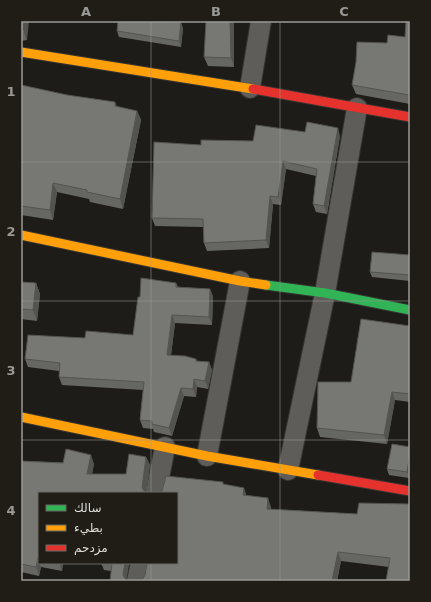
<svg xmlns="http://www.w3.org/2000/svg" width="431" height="602" viewBox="0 0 431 602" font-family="'DejaVu Sans','Noto Sans Arabic',sans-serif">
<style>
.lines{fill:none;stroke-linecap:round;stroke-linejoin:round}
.street-casing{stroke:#363533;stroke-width:22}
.fast-casing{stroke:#363533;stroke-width:11}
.slow-casing{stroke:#363533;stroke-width:11}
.jam-casing{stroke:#363533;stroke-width:11}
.street{stroke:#5e5d5a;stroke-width:20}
.fast{stroke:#30b455;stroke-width:9}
.slow{stroke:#ff9f0a;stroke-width:9}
.jam{stroke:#e5322d;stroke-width:9}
.wall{fill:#666663}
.shaded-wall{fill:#535350}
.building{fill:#777773;stroke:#535350}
.grid{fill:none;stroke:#9a9995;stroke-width:1;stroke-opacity:0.55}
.neatline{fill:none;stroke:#9a9995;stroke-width:1.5}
.grid-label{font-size:13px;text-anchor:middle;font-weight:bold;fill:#9a9995}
</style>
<rect width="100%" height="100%" fill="#1d1c18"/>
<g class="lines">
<g class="street-casing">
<g id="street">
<polyline points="250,88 261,21"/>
<polyline points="207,456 240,281"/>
<polyline points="288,470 325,293 357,108"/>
<polyline points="156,493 165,447"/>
<polyline points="137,581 141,563"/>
</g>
</g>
<g class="fast-casing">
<polyline id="fast" points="266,285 325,293 410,310"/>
</g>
<g class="slow-casing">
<g id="slow">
<polyline points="21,52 253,89"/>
<polyline points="21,235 240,281 266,285"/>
<polyline points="21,417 207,456 318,475"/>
</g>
</g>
<g class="jam-casing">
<g id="jam">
<polyline points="253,89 410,117"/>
<polyline points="318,475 410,491"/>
</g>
</g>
<use href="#street" class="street"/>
<use href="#fast" class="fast"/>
<use href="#slow" class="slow"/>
<use href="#jam" class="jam"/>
</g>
<g class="wall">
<polygon points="21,21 27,40 21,41"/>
<polygon points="234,21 234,67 208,66 204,57"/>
<polygon points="410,21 410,104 356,94 352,85 387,43 405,37"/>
<polygon points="183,28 181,47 119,37 117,31"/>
<polygon points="21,85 67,95 115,102 117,107 137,111 141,120 123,209 90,202 89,199 57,192 53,220 21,215"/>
<polygon points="305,132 340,136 327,214 316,212 313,204 316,176 286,169 281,205 273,204 269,248 207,251 204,243 203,227 155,226 152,218 201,145 253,141"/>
<polygon points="410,255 410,281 372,277 370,272"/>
<polygon points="21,282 36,283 40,294 37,321 21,319"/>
<polygon points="176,283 178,287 210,289 213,297 212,325 175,323 171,355 196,359 197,361 209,362 212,370 208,389 197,387 196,397 184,396 172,436 154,432 153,429 143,428 140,420 143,390 62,385 59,377 59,371 28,367 25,359 85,338 133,335 140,297"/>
<polygon points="410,326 410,402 395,400 387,444 320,437 317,428 351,382"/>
<polygon points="410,447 410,471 409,478 389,475 387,469"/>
<polygon points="146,457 150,465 146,493 39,493 39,563 63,563 62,571 41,567 39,576 21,572 21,458 23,461 94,464 92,474 126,474"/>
<polygon points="224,484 247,496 271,507 271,509 357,514 410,504 389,567 341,561 337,581 141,581 142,580"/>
<polygon points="101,563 129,563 126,581 111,571 104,570"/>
</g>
<g class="shaded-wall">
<polygon points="24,21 29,21 27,40 23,29"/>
<polygon points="230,21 234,21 234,67 231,58"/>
<polygon points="181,22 183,28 181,47 179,41"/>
<polygon points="137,111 141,120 123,209 120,199"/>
<polygon points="338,128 340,136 327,214 324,206"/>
<polygon points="283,161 286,169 281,205 278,197"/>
<polygon points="53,183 57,192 53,220 50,210"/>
<polygon points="270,196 273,204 269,248 266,240"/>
<polygon points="36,283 40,294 37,321 33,310"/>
<polygon points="210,289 213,297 212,325 209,317"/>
<polygon points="172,315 175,323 170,363 167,355"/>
<polygon points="209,362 212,370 208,389 205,381"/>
<polygon points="194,379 197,387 196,397 193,389"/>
<polygon points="181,388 184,396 172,436 169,428"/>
<polygon points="392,392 395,400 387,444 384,435"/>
<polygon points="410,453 410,471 409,478 407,472"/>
<polygon points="91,455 94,464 90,482 87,474"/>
<polygon points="146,457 150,465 146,493 142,488"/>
<polygon points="244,488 247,497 243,495"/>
<polygon points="268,498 271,507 270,518 267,509"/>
<polygon points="338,552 341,561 337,581 332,581"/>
<polygon points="38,558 41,567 39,576 36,567"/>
<polygon points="59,563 63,563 62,571"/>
<polygon points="125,563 129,563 126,581 123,575"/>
</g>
<g class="building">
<polygon points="21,21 24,21 23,29 21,30"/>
<polygon points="118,21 160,21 181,22 179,41 117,31"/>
<polygon points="206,21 230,21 231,58 204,57"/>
<polygon points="406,21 410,21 410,96 409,95 352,85 356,62 357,42 387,43 388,35 405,37"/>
<polygon points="21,85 67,95 115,102 115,106 137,111 120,199 87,192 87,190 53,183 50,210 21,206"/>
<polygon points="307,122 338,128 324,206 313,204 317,169 283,161 278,197 270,196 266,240 204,243 203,219 152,218 154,142 201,145 201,140 253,141 256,125 305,132"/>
<polygon points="372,252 410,255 410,275 370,272"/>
<polygon points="141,278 176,283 176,287 210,289 209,317 172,315 167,355 185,356 196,359 196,361 209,362 205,381 194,379 193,389 181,388 169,428 152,424 152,421 140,420 144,382 59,377 60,363 25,359 28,335 85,338 86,331 133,335 138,297 140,297"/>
<polygon points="21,282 36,283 33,310 21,309"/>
<polygon points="361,319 410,326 410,394 392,392 384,435 317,428 318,382 351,382"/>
<polygon points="392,444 410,447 410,453 407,472 387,469"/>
<polygon points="66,449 91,455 87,474 126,474 129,454 146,457 142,488 146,493 39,493 39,559 38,558 36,567 21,564 21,458 22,458 21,461 63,463"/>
<polygon points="166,476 223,482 223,484 244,488 243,495 268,498 267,509 357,514 359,503 410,504 410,581 386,581 390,558 338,552 332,581 141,581 142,580 145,575 147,563 177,563 177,493 160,493 162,491"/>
<polygon points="112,563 125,563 123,575 126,580 127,581 110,581"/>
</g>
<path class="grid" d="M151 21V493M280 21V581M21 162H410M21 301H410M21 440H410M151 563V581"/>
<rect width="431" height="602" fill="none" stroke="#1f1d16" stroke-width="44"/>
<rect x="38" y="492" width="140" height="72" fill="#1f1d16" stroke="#6b6a64"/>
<rect x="46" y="505" width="20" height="6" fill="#30b455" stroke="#6b6a64"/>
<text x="74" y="512" font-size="12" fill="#deddd9">سالك</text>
<rect x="46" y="525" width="20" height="6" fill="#ff9f0a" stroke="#6b6a64"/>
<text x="74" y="532" font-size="12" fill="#deddd9">بطيء</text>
<rect x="46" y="545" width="20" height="6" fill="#e5322d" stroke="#6b6a64"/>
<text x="74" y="552" font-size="12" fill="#deddd9">مزدحم</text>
<rect x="22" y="22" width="387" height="558" class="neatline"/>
<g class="grid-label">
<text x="86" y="16">A</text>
<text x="216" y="16">B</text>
<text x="344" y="16">C</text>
<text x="11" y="96">1</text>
<text x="11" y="236">2</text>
<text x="11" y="375">3</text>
<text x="11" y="515">4</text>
</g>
</svg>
